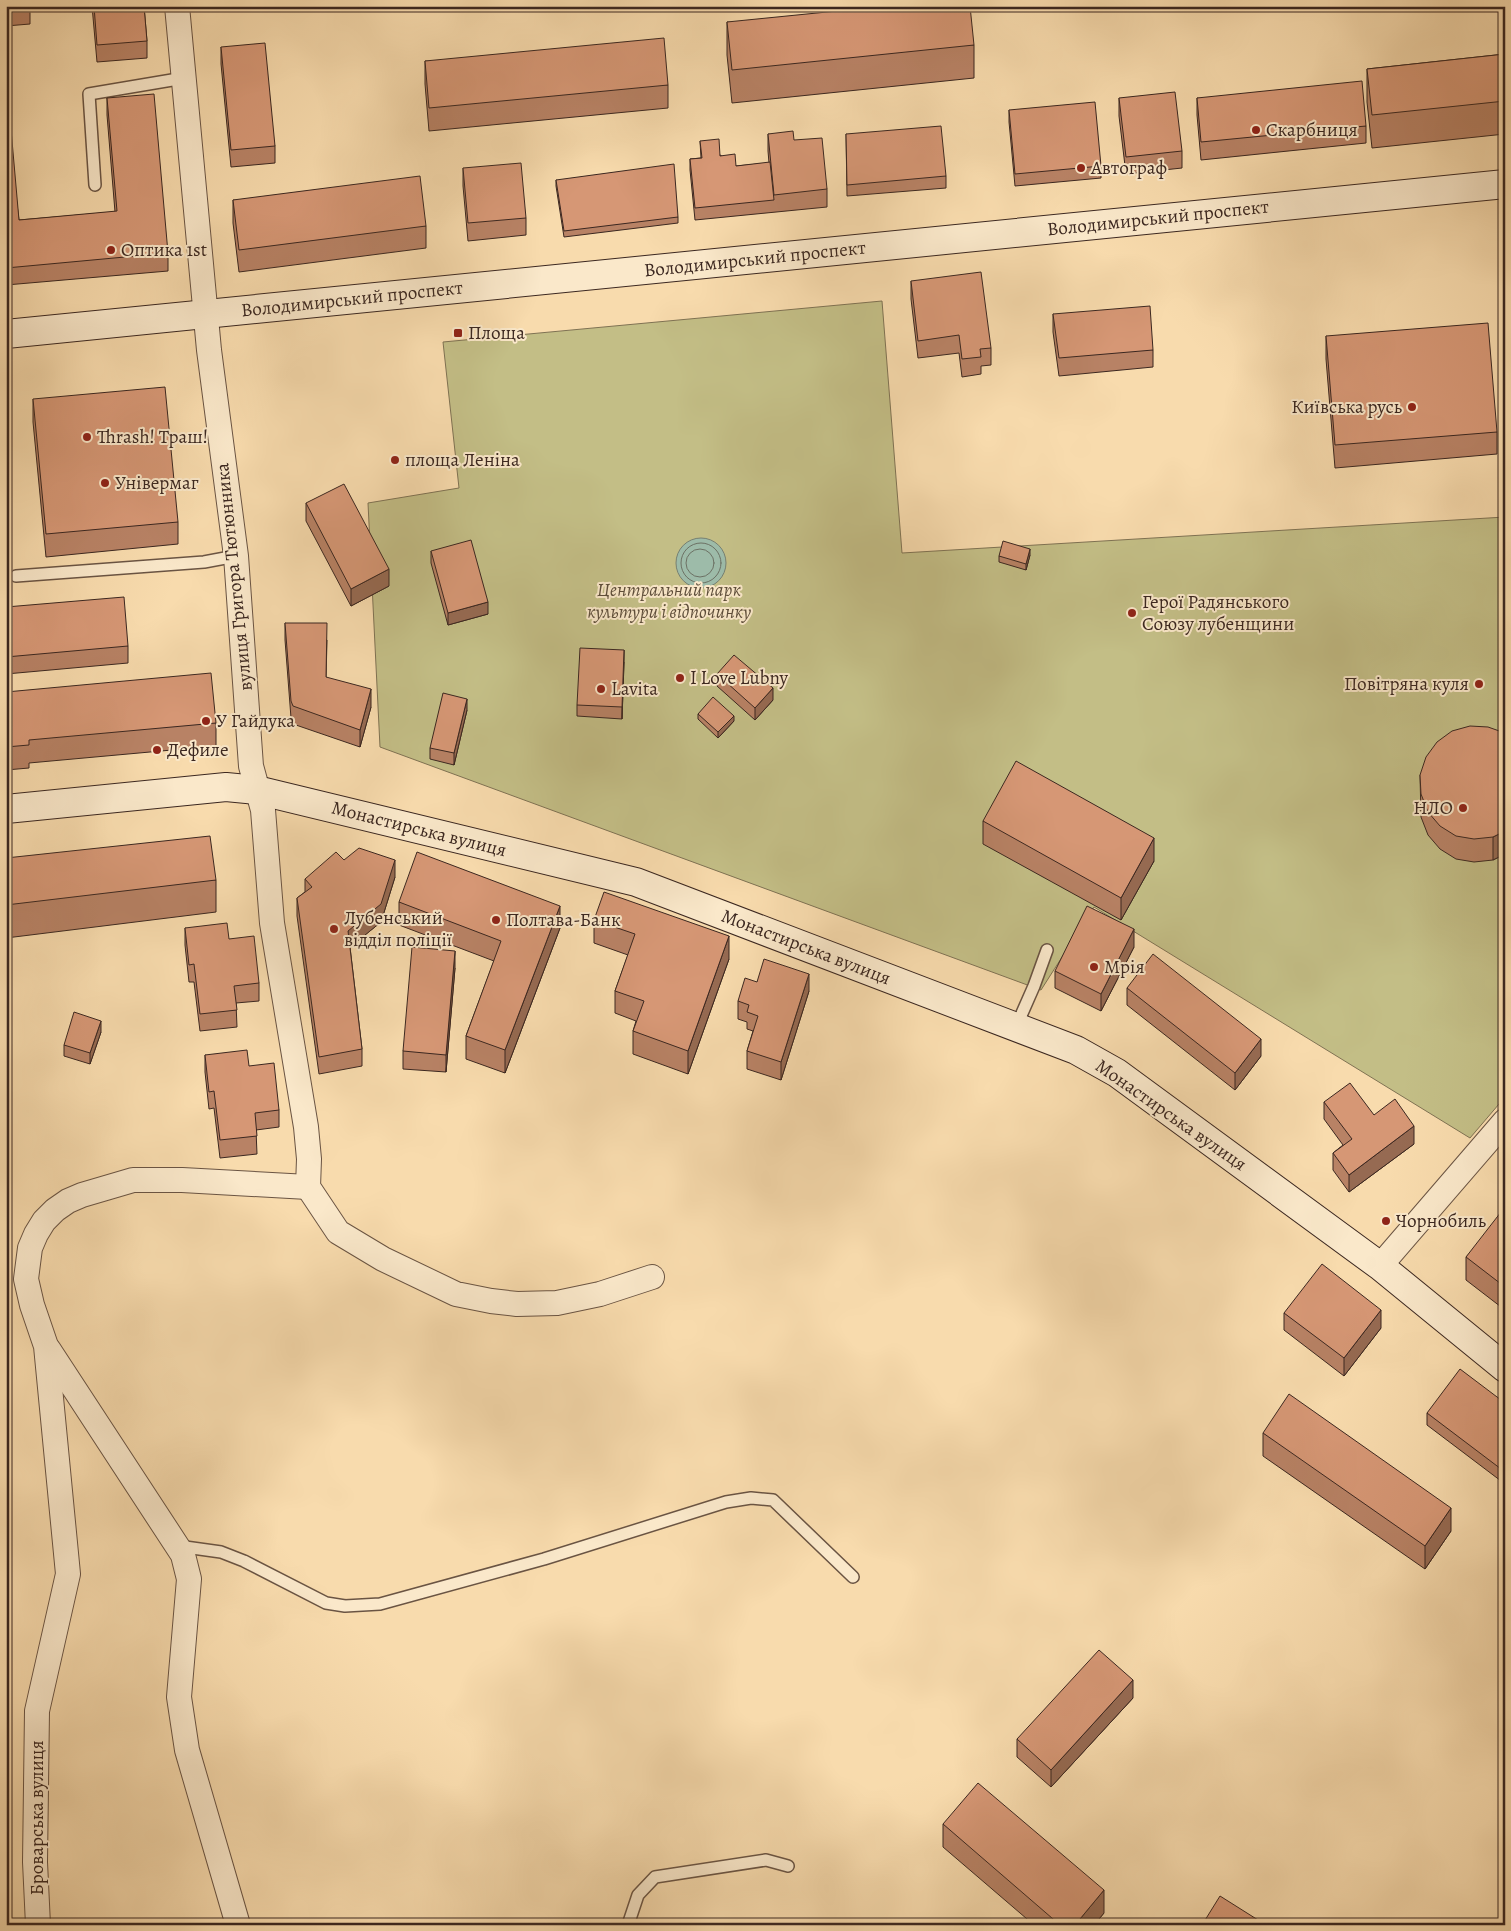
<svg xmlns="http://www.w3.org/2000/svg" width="1511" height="1931" viewBox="0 0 1511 1931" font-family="Alegreya,serif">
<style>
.green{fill:#c3be86;stroke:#7f7253}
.water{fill:#9dbba9;stroke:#768072}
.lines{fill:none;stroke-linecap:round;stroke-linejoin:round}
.shore{stroke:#6c7164;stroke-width:1}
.service-casing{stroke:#6a5443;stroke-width:14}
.minor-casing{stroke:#6a5443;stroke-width:26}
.secondary-casing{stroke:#3b2720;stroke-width:30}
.service{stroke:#fae8ca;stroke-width:11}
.minor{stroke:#fae8ca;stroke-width:24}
.secondary{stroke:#fae8ca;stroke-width:28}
.wall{fill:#b88265;stroke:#3b2720}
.shaded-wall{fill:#966a52;stroke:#3b2720}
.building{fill:#d69775;stroke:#3b2720}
.poi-dot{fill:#8f2418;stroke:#fae8ca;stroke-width:2}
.labels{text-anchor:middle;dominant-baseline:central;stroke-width:4;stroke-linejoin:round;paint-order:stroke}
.poi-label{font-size:19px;fill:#3b2720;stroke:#fae8ca;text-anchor:start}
.street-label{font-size:19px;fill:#3b2720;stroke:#fae8ca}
.park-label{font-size:19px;font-style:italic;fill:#5d4d3a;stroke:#fae8ca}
</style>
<rect width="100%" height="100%" fill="#f8dbad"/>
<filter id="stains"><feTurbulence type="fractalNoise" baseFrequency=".004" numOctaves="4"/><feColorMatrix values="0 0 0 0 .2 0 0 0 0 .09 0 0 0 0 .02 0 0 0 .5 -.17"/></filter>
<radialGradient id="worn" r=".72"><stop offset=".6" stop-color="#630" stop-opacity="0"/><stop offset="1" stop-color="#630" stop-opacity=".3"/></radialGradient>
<polygon class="green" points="882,301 902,553 1505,517 1505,1097 1470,1138 1094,907 1041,990 380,747 368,503 459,488 443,342"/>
<circle class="water" cx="701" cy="563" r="25"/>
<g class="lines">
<g class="shore">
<circle cx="701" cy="563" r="20"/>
<circle cx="700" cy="563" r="14"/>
</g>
<g class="service-casing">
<g id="service">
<polyline points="95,185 89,94 184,78"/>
<polyline points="16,576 204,562 236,556"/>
<polyline points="1016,1027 1034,986 1047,950"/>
<polyline points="178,1546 221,1552 244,1561 326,1603 345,1606 380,1604 544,1559 726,1502 751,1498 773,1500 853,1577"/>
<polyline points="628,1925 638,1895 655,1877 766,1860 788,1866"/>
</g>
</g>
<g class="minor-casing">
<g id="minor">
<polyline points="177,6 209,350 236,556 251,766 263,810 272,923 306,1127 309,1159 308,1187 338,1232 383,1259 456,1294 491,1301 517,1304 557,1303 600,1294 652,1277"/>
<polyline points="1380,1266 1505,1121"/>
<polyline points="49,1350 183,1555 189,1579 179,1697 187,1750 238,1925"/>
<polyline points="38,1925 35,1862 37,1711 68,1574 46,1346 32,1305 26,1279 30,1248 36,1234 44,1221 55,1210 68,1201 82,1195 133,1180 182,1180 308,1187"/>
</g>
</g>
<g class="secondary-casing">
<g id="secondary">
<polyline points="6,334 1505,184"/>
<polyline points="6,809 226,787 257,790 636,882 1076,1050 1117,1073 1380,1266 1505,1368"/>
</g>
</g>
<use href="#service" class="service"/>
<use href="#minor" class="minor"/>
<use href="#secondary" class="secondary"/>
</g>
<g class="wall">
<polygon points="6,6 30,6 30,24 6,26"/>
<polygon points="92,6 144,6 147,41 147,58 97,62"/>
<polygon points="727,22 974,45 974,78 732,103 727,55"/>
<polygon points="221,47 275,146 275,163 231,167 221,64"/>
<polygon points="1505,54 1505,134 1372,148 1367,102 1367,69"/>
<polygon points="425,61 668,85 668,108 429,131 425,84"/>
<polygon points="107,98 168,253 168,271 6,285 6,118 19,220 115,212 107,115"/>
<polygon points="1119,98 1182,151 1182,168 1126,174 1119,116"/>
<polygon points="1197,98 1366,126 1366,143 1201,160 1197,115"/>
<polygon points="1009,110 1101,166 1101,178 1015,186 1009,122"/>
<polygon points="768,134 794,140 827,189 827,207 695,220 690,170 690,159 701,158 700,141 736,166 769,163 768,151"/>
<polygon points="846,134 946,176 946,188 847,196"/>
<polygon points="463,168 526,218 526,235 468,241 463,186"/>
<polygon points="556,180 678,217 678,223 564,237 556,186"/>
<polygon points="233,200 426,226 426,248 239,272 233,223"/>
<polygon points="911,281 991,348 991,365 981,366 981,374 962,377 959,353 918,358 911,299"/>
<polygon points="1053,314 1153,350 1153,367 1059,376 1053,332"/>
<polygon points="1326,336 1497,432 1497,454 1335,468 1326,359"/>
<polygon points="33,399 178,522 178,544 46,557 33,422"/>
<polygon points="306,503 389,586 351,606 306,521"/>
<polygon points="431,551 488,614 448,625 431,563"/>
<polygon points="1030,555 1026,570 999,562 999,556"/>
<polygon points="6,607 128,646 128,663 6,674"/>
<polygon points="285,623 327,640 326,678 371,707 360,747 293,724 291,718 285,640"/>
<polygon points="624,662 622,719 577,716 577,705"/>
<polygon points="717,674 773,700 755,720 717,686"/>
<polygon points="6,692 216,723 216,746 29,763 29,768 6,770"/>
<polygon points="467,710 454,765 430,759 430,748"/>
<polygon points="698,714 734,721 718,738 698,719"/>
<polygon points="1505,733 1505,854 1493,860 1474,862 1456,859 1440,849 1428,835 1421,817 1420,775"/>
<polygon points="983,821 1154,861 1121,920 983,844"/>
<polygon points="6,858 216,880 216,912 6,938"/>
<polygon points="344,860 395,877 381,922 350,947 362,1049 362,1066 319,1074 297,916 297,898 305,892 305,879"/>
<polygon points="399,902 560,928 505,1073 466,1059 466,1036 494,961 399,925"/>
<polygon points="594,920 729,959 688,1074 633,1054 633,1031 636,1021 615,1013 615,991 628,955 594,943"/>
<polygon points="185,928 229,939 259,983 259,1001 236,1003 237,1027 200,1031 194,982 189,982 185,945"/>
<polygon points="1134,947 1101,1011 1055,988 1055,971"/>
<polygon points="455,968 446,1072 403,1069 403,1051"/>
<polygon points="757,982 809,991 781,1080 747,1069 747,1051 753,1031 747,1029 747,1022 738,1019 738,1001"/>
<polygon points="1127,988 1261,1056 1235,1090 1127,1005"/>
<polygon points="101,1032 90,1064 64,1056 64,1045"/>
<polygon points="205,1055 249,1066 279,1110 279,1127 256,1130 257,1154 220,1158 214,1108 209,1109 205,1072"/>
<polygon points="1324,1102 1414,1144 1349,1192 1333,1170 1333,1153 1343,1145 1324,1119"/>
<polygon points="1505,1216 1505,1310 1466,1280 1466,1257"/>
<polygon points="1284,1313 1381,1328 1344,1376 1284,1330"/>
<polygon points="1505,1403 1505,1484 1427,1425 1427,1413"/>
<polygon points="1263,1433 1451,1531 1425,1569 1263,1456"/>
<polygon points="1133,1698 1051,1787 1017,1757 1017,1739"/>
<polygon points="943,1824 1104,1913 1094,1925 1034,1925 943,1847"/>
</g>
<g class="shaded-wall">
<polygon points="1030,549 1030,555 1026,570 1026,564"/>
<polygon points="389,569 389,586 351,606 351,589"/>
<polygon points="488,602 488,614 448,625 448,613"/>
<polygon points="624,650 624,662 622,719 622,707"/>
<polygon points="773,688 773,700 755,720 755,708"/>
<polygon points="371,689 371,707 360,747 360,730"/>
<polygon points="467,699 467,710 454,765 454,753"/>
<polygon points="734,716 734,721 718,738 718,732"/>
<polygon points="1505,831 1505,854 1493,860 1493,837"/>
<polygon points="1154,838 1154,861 1121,920 1121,898"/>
<polygon points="395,860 395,877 381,922 348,949 348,931"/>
<polygon points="560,906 560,928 505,1073 505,1050"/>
<polygon points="1134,929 1134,947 1101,1011 1101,994"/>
<polygon points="729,936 729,959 688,1074 688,1051"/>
<polygon points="455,951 455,968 446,1072 446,1055"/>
<polygon points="809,974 809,991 781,1080 781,1062"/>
<polygon points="101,1021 101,1032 90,1064 90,1053"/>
<polygon points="1261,1039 1261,1056 1235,1090 1235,1073"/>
<polygon points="1414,1126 1414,1144 1349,1192 1349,1175"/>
<polygon points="1381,1310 1381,1328 1344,1376 1344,1358"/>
<polygon points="1451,1508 1451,1531 1425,1569 1425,1546"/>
<polygon points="1133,1680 1133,1698 1051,1787 1051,1770"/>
<polygon points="1104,1890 1104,1913 1094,1925 1075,1925"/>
</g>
<g class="building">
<polygon points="94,6 144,6 147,41 97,45"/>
<polygon points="887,6 970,6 974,45 732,70 727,22"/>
<polygon points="664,38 668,85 429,108 425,61"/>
<polygon points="265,43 275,146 231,150 221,47"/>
<polygon points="1505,54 1505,101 1372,115 1367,69"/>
<polygon points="1362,81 1366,126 1201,142 1197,98"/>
<polygon points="1175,92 1182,151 1126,157 1119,98"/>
<polygon points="154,94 168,253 6,268 6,118 10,118 19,220 117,211 107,98"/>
<polygon points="1095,102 1101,166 1015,174 1009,110"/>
<polygon points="941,126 946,176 847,185 846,134"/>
<polygon points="793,131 794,140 822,138 827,189 774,195 768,134"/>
<polygon points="719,139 720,156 735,154 736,166 770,162 774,200 695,208 690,159 702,158 700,141"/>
<polygon points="521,163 526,218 468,223 463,168"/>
<polygon points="674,164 678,217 564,231 556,180"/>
<polygon points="420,176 426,226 239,250 233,200"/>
<polygon points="981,272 991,348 980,349 981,357 962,359 959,335 918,341 911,281"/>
<polygon points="1150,306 1153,350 1059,358 1053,314"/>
<polygon points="1488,323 1497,432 1335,445 1326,336"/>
<polygon points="165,387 178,522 46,534 33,399"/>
<polygon points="344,484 389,569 351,589 306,503"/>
<polygon points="471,540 488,602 448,613 431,551"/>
<polygon points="1003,541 1030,549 1026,564 999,556"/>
<polygon points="124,597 128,646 6,657 6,607"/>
<polygon points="285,623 327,623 326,677 371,689 360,730 293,706 291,701"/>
<polygon points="580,648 624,650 622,707 577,705"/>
<polygon points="734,655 773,688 755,708 717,674"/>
<polygon points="211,673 216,723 29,740 29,745 6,747 6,692"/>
<polygon points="443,693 467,699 454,753 430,748"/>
<polygon points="713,697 734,716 718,732 698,714"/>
<polygon points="1470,726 1488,727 1505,733 1505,831 1493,837 1474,839 1456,836 1440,826 1428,812 1421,794 1420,775 1426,757 1437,742 1452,731"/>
<polygon points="1016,761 1154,838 1121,898 983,821"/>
<polygon points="210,836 216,880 6,905 6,858"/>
<polygon points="359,848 395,860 381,904 348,931 362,1049 319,1057 297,898 312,887 305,879 336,852 344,860"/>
<polygon points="417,852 560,906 505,1050 466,1036 501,941 399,902"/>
<polygon points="604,892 729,936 688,1051 633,1031 644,1001 615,991 635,934 594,920"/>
<polygon points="1087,906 1134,929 1101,994 1055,971"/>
<polygon points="227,923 229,939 254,936 259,983 234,986 237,1010 200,1014 194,964 189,965 185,928"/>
<polygon points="412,947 455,951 446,1055 403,1051"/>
<polygon points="1153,954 1261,1039 1235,1073 1127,988"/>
<polygon points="764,959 809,974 781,1062 747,1051 758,1016 747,1012 749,1005 738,1001 745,978 757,982"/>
<polygon points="74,1012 101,1021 90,1053 64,1045"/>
<polygon points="247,1050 249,1066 274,1063 279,1110 255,1113 257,1136 220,1140 214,1091 209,1092 205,1055"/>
<polygon points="1350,1083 1374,1115 1395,1099 1414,1126 1349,1175 1333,1153 1352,1139 1324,1102"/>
<polygon points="1501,1212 1505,1216 1505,1287 1466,1257"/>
<polygon points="1322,1264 1381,1310 1344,1358 1284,1313"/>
<polygon points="1460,1369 1505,1403 1505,1472 1427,1413"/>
<polygon points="1289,1394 1451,1508 1425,1546 1263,1433"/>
<polygon points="1099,1650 1133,1680 1051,1770 1017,1739"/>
<polygon points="978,1783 1104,1890 1075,1925 1060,1925 943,1824"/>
<polygon points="1220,1896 1266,1925 1202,1925"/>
</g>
<g class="poi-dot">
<circle cx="1256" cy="130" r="5"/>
<circle cx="1081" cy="168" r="5"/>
<circle cx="111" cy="250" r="5"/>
<rect x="453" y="328" width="10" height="10" rx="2.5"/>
<circle cx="1412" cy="407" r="5"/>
<circle cx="87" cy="437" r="5"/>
<circle cx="395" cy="460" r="5"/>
<circle cx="105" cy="483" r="5"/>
<circle cx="1132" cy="613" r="5"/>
<circle cx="680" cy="678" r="5"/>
<circle cx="1479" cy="684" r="5"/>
<circle cx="601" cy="689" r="5"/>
<circle cx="206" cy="721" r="5"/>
<circle cx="157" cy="750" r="5"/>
<circle cx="1463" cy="808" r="5"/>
<circle cx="496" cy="920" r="5"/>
<circle cx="334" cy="929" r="5"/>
<circle cx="1094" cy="967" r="5"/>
<circle cx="1386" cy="1221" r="5"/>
</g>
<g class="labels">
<g class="poi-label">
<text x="1266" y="130">Скарбниця</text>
<text x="1091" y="168">Автограф</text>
<text x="121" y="250">Оптика 1st</text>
<text x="468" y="333">Площа</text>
<text x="1402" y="407" text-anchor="end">Київська русь</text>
<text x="97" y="437">Thrash! Траш!</text>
<text x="405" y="460">площа Леніна</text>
<text x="115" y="483">Універмаг</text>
<text x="1142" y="602">Герої Радянського<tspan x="1142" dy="22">Союзу лубенщини</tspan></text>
<text x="690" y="678">I Love Lubny</text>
<text x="1469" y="684" text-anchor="end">Повітряна куля</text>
<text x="611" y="689">Lavita</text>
<text x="216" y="721">У Гайдука</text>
<text x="167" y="750">Дефиле</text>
<text x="1453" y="808" text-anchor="end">НЛО</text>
<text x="344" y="918">Лубенський<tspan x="344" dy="22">відділ поліції</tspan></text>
<text x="506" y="920">Полтава-Банк</text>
<text x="1104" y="967">Мрія</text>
<text x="1396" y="1221">Чорнобиль</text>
</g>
<g class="street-label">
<text transform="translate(1158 218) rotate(-6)">Володимирський проспект</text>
<text transform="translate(755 259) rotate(-6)">Володимирський проспект</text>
<text transform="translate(352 299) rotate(-6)">Володимирський проспект</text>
<text transform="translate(234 577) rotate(-96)">вулиця Григора Тютюнника</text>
<text transform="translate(419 829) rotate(14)">Монастирська вулиця</text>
<text transform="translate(806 947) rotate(21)">Монастирська вулиця</text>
<text transform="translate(1171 1115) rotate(35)">Монастирська вулиця</text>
<text transform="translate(37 1818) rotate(-90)">Броварська вулиця</text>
</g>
<g class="park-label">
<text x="669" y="590">Центральний парк<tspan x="669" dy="22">культури і відпочинку</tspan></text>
</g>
</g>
<rect width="1511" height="1931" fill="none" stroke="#f8dbad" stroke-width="25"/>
<rect x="8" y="8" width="1496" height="1916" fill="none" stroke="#3b2720" stroke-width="2.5"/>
<rect x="12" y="12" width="1486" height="1906" fill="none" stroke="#3b2720"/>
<rect width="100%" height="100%" filter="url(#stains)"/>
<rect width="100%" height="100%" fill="url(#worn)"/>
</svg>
